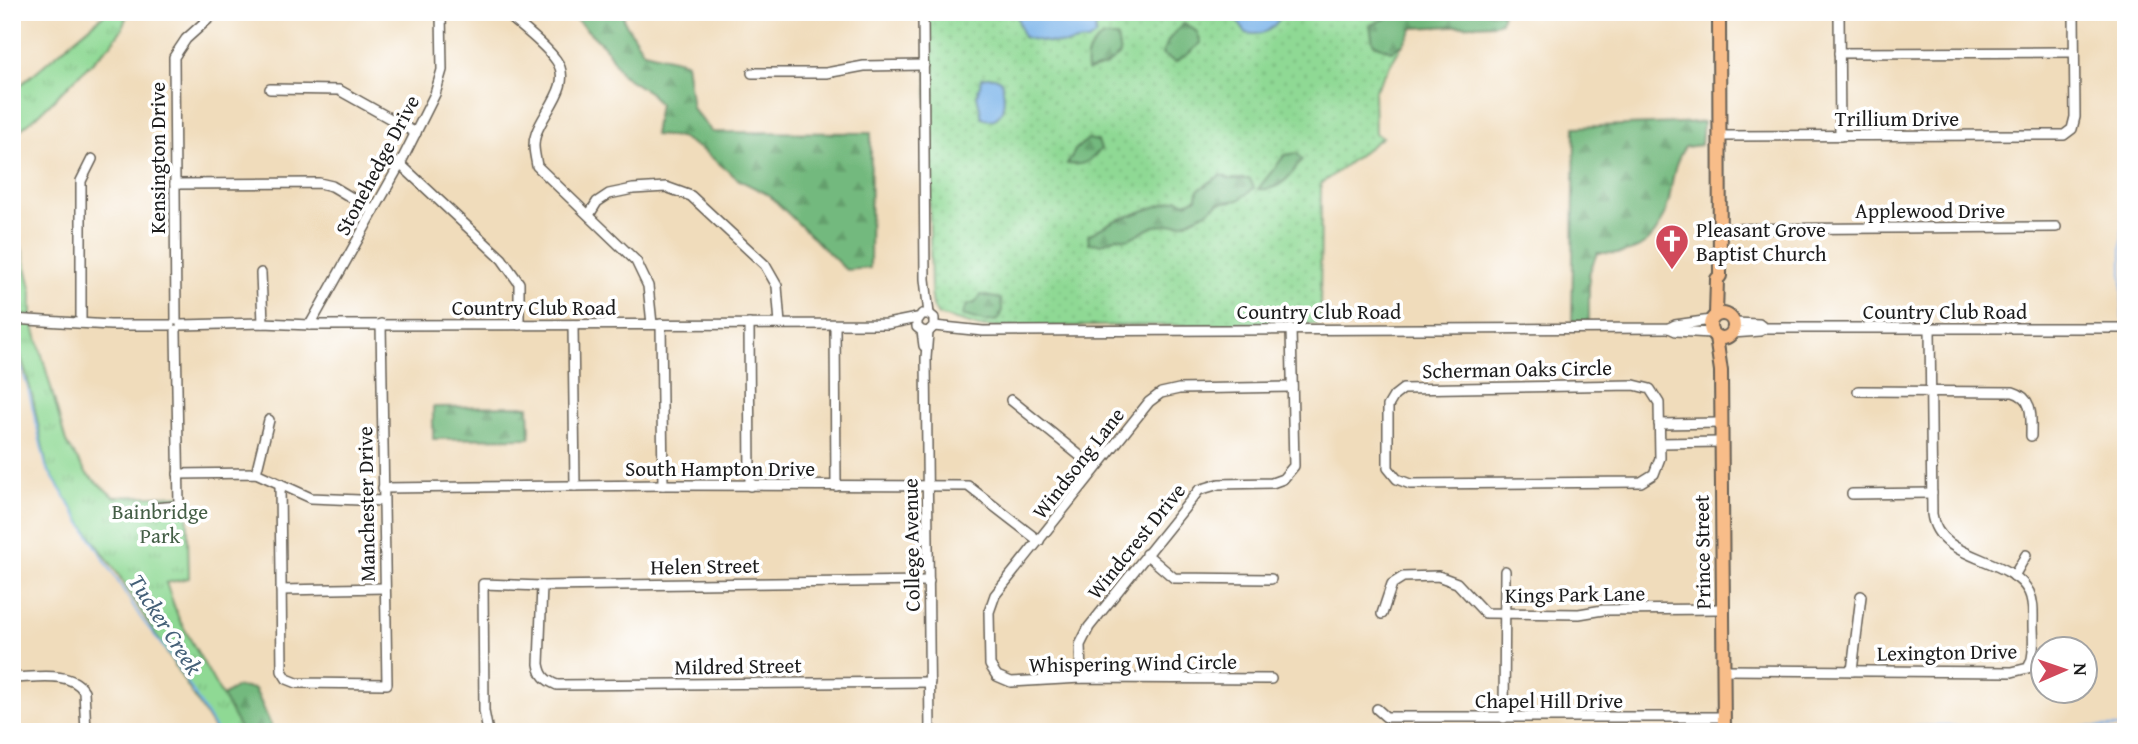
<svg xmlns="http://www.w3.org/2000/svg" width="2138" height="744" viewBox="0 0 2138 744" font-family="'Gentium Book Plus',serif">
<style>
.built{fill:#f3d4bf}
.grass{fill:url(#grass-dots);stroke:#567a58;stroke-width:2}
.forest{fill:url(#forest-firs);stroke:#486a4d;stroke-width:2}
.park{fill:url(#park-tufts);stroke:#567a58;stroke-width:2}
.water{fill:#78b2e9;stroke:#4a6782;stroke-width:2}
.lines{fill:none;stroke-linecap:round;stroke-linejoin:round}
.stream{stroke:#78b2e9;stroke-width:2}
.minor-casing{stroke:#665f54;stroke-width:12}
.major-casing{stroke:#665f54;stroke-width:16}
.minor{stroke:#fff;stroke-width:9}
.major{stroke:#f8bd89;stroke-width:12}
.labels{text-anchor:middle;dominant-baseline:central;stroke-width:7;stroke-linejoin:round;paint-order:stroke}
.street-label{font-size:21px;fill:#1c1c1c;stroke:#fff}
.poi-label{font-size:21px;fill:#1c1c1c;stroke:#fff;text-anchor:start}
.park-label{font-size:21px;fill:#445e46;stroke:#fff}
.water-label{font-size:23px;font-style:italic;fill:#456078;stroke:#fff}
</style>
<defs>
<pattern id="grass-dots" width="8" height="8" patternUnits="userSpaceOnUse" patternTransform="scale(1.75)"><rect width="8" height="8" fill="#8fd994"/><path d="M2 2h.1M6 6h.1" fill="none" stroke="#7bba7f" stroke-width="1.8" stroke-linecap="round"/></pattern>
<pattern id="forest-firs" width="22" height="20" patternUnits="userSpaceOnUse" patternTransform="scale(1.75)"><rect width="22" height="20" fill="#73b97e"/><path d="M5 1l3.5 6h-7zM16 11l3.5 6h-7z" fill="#639e6c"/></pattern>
<pattern id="park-tufts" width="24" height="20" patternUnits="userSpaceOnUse" patternTransform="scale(1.75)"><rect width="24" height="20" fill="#8fd994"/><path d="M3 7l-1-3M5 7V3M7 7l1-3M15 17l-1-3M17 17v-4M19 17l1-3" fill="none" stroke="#7bba7f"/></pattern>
</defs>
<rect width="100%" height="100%" fill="#fff"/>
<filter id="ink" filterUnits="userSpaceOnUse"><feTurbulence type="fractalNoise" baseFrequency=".0143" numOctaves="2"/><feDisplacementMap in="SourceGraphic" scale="14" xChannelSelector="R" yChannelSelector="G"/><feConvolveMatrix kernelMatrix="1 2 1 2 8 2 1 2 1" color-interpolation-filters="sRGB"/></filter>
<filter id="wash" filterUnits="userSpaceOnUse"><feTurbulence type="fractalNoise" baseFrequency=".00686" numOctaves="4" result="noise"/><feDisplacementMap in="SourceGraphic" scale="28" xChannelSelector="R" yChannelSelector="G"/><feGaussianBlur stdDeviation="1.57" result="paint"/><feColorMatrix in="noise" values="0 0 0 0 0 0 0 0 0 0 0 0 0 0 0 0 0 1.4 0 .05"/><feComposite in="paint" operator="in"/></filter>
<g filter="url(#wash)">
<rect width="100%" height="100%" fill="#f0dcbb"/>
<polygon class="built" points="1201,728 1201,732 936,732 936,730"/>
<polygon class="grass" points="926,12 1422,12 1374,92 1375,133 1382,137 1321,184 1320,324 980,327 938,315 933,307 931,292"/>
<g class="forest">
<polygon points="568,12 624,12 624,21 644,52 686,62 692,108 712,132 871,133 870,268 846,270 769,195 739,180 705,152 680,137 654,135 659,104 650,93 622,75 605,47"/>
<polygon points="1400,12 1503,12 1501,22 1494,24 1413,28 1404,43 1391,51 1373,43 1370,25"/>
<polygon points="1184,23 1197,32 1201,43 1188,54 1175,62 1162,54 1169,39"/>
<path d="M1103 37H1117L1120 55 1105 66 1087 71C1085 54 1089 46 1103 37Z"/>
<path d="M1703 122 1701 145 1685 147C1676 159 1673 174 1671 189 1667 216 1655 247 1625 252 1616 254 1606 253 1597 253L1589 274V322L1572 321 1575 127Z"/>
<path d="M1088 139 1098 141 1101 149C1090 162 1084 166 1067 164L1076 149Z"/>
<path d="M1297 153 1302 160C1291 176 1279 192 1258 189L1285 155Z"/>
<polygon points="1221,175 1230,179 1250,179 1254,188 1239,200 1219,203 1203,214 1184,223 1155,226 1128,239 1117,237 1101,244 1089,243 1088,235 1114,221 1178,199 1186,203 1197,198 1198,190"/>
<polygon points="981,295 1001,299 1002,310 998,320 985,322 962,315 967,305 975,303"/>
<polygon points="529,406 530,438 433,439 433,407"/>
<polygon points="237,687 255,689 274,732 237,732 219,698"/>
</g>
<g class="park">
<polygon points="107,12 128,12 122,29 111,44 37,116 15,134 12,143 12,92"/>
<polygon points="12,187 16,223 32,292 32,319 66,442 87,474 114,497 187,495 189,578 166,583 179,619 242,732 216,732 118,574 81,522 47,468 32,395 19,350 12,340"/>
</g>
<g class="water">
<path d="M1016 12H1088L1096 29 1095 36 1088 41C1079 40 1073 44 1065 44 1051 43 1037 41 1023 37Z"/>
<path d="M1231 12H1284C1274 28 1266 37 1246 33Z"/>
<path d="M988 77H995L1001 81C1007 97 1005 127 982 118L977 95 982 78Z"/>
</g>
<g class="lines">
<g class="stream">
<polyline points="2120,12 2122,58 2122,319"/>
<polyline points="12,341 28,388 46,467 141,618 179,668 217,732"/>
<polyline points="1747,726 1829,724 1829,728 1942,726 2126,727"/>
</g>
</g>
</g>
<g filter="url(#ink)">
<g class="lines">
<g class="minor-casing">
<g id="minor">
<path d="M505 12C521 27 543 42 556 60 574 85 543 111 536 134 532 145 535 154 537 166L636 261 648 286 652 324"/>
<polyline points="923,12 925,279 929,314"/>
<polyline points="1839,12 1840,136"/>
<polyline points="1839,53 2074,52"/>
<polyline points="752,73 826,73 864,66 924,65"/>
<polyline points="270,89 339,90 416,133"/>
<polyline points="1719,136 2064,135 2072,129 2075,117 2074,12"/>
<polyline points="400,164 502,259 519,283 519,325"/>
<polyline points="175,184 319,183 332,186 374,211"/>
<polyline points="589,215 597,202 609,194 633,189 666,187 691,196 765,265 777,286 780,324"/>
<polyline points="1720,229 2056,227"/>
<polyline points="261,273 263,323"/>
<polyline points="12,319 110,325 170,325"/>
<polyline points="176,320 174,57 186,39 216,12"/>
<polyline points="81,323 81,181 92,159"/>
<polyline points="1734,323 1759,324 1764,328"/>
<polyline points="661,324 663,485"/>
<polyline points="749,324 750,486"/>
<polyline points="181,325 263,323 310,325 887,324 917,318"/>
<polyline points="310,325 400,164 435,94 442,70 441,12"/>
<polyline points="573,325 575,486"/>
<polyline points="835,325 836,486"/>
<polyline points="934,326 983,331 1669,328 1675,325 1711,320"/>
<polyline points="1669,328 1676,331 1711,333"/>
<polyline points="922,331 928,332 934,326 934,318 929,314 922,314 917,321 917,327 922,331 924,346"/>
<polyline points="928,332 926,358 930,732"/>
<polyline points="1732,333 1760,331 1766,328 2126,328"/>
<polygon points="1634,385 1650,389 1659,403 1660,458 1654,474 1641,482 1410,484 1397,479 1388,468 1388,406 1394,396 1403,389"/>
<path d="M1858 391 2013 392C2034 398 2031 417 2031 436"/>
<polyline points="1011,400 1095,468"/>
<polyline points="1659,424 1720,423"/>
<polyline points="1661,443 1720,442"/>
<polyline points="256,473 269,420"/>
<polyline points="178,474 256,473 311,498 383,501"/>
<polyline points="280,484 282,671 287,679 297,683 387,684 381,324"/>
<polyline points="383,488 663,485 968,486 1039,541"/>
<polyline points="1852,494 1932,493"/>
<polyline points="153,508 179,506 176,331"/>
<polyline points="1146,554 1174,578 1271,579"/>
<polyline points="2014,576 2026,555"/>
<path d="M542 586 539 664C541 676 545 680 557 685L930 682"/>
<polyline points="281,590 385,588"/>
<polyline points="1382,614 1392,584 1403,577 1438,576 1457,583 1485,613 1579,614 1603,610 1722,609"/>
<path d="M1724 670 2012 672 2028 668 2031 662C2035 650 2033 637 2033 624 2033 614 2034 602 2029 592 2010 555 1938 562 1932 514L1930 328"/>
<polyline points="1852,671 1861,596"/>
<path d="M12 678C34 678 71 670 84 691L86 732"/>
<polyline points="1081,678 1080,645 1089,627 1199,490 1219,484 1272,483 1283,479 1294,466 1291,329"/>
<polyline points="1271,679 1081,678 1011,682 997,676 990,665 989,612 995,595 1149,402 1161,393 1179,389 1292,387"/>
<polyline points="1377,709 1386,717 1724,717"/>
<polyline points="1504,718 1505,571"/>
<polyline points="488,732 484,711 483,584 542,586 929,581"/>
</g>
</g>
<g class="major-casing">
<g id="major">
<circle cx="1722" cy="326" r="12"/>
<polyline points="1716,315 1717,279 1720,276 1719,12"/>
<polyline points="1716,337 1721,371 1724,732"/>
</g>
</g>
<use href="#minor" class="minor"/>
<use href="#major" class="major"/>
</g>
</g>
<defs>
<g id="church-pin" transform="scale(1.75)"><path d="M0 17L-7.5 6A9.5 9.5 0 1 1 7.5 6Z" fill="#d1495b" stroke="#fff"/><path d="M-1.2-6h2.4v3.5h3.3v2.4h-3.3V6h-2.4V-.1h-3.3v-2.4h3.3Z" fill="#fff"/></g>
</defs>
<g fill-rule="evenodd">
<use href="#church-pin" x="1672" y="241"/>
</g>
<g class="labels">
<g class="street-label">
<text x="1897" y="118">Trillium Drive</text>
<text transform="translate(157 158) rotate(-90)">Kensington Drive</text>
<text transform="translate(377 165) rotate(-62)">Stonehedge Drive</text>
<text x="1930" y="210">Applewood Drive</text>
<text x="534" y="307">Country Club Road</text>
<text x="1319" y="311">Country Club Road</text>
<text x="1945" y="311">Country Club Road</text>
<text transform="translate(1517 369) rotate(-1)">Scherman Oaks Circle</text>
<text transform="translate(1078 463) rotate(-52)">Windsong Lane</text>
<text x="720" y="468">South Hampton Drive</text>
<text transform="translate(366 504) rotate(-91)">Manchester Drive</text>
<text transform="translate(1136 541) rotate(-51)">Windcrest Drive</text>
<text transform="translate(911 545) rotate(-91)">College Avenue</text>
<text transform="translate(1702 552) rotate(-91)">Prince Street</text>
<text transform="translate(705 566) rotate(-1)">Helen Street</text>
<text transform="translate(1575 594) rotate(-1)">Kings Park Lane</text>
<text transform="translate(1947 652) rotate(-1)">Lexington Drive</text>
<text transform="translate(1133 663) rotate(-1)">Whispering Wind Circle</text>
<text transform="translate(738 666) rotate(-1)">Mildred Street</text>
<text x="1549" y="700">Chapel Hill Drive</text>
</g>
<g class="poi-label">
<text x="1696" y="229">Pleasant Grove<tspan x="1696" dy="24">Baptist Church</tspan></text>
</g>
<g class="park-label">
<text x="160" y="511">Bainbridge<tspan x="160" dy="24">Park</tspan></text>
</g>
<g class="water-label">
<text transform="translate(166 624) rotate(57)">Tucker Creek</text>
</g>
</g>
<rect width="2138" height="744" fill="none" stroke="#fff" stroke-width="42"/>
<g transform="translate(2064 670) rotate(88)"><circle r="33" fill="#ffffff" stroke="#a4a4a4" stroke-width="2"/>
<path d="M0-5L12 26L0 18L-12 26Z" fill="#d1495b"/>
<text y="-10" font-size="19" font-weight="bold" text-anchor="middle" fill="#1c1c1c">N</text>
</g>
</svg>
